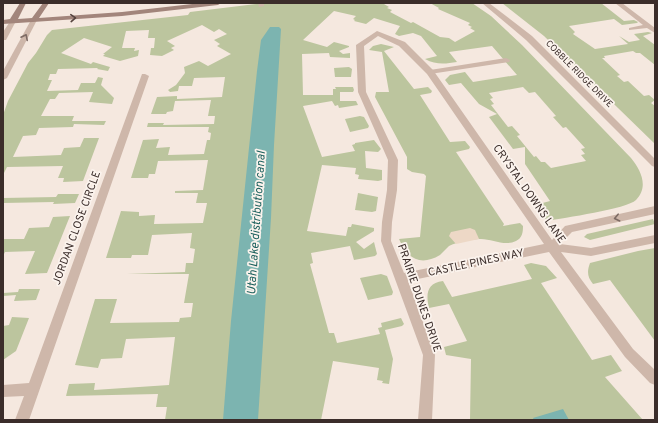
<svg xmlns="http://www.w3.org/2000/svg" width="658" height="423" viewBox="0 0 658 423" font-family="Overpass,sans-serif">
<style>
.green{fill:#bcc59e;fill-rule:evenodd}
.plaza{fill:#edd8c6}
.water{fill:#7cb4b0}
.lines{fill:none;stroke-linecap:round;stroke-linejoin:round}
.lane{fill:#ceb7aa;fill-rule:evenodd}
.street{fill:#ceb7aa;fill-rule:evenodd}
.secondary{fill:#a2857b;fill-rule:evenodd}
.oneway{stroke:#55433e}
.oneway2{stroke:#7d6b64}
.labels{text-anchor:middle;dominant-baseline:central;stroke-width:3.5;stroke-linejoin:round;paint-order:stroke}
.far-street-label{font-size:9px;fill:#3b2d2a;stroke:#fbf3ed}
.street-label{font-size:11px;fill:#3b2d2a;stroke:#fbf3ed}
.water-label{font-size:12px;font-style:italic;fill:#1c605d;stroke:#fbf3ed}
</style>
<rect width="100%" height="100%" fill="#f5e8df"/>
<g class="green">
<path d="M265 3H386L384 4 389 7 387 8 392 10 390 12 411 23 413 22 440 37 449 38 455 42 475 31 470 28 472 27 468 25 470 23 438 9 439 8 430 3H472L491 16 522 45 631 158C641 170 649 187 636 200 627 209 563 218 547 221L536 207 539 204 550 201 525 164V147L513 149 489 117 497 114 479 104 461 83 449 85 445 80 450 75 465 72 473 82 517 75 492 46 449 52 457 62C445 64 436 65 425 59L437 56 421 36 413 33 399 36 395 34 400 26 374 18 366 24 354 21 355 20 353 19 356 16 334 11 303 40 327 47 334 42 349 46V47L339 51 343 54 350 53V58L330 57 329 53 302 54 303 95H333V89H336L335 87H353L354 90 353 92H340V101H356L358 105 339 108 338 105 335 106 332 101 303 106 322 157 355 151 352 145 355 144V143L374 140 381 149 378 152 365 151 366 168 382 170V180L378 181 358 179 359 175 355 174 356 168 322 165 307 231 346 236 348 227H351L352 224 374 228V231L356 242 364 249 374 242 377 254 375 256 354 260 350 246 311 253 313 263 310 264 329 333H334L337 343 380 334 378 328 382 327 381 323 401 318 404 324 402 326 385 330 393 359 389 384 382 383 383 381 377 380 379 368 333 361 321 420H165L167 407H156L158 394 66 396 69 384 95 383 94 390 169 385 175 337 126 339 122 358 101 359 98 368 75 365 95 299H117L110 323 179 322 180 318 191 317 193 303H184L189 274H127L185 272 186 263H193L195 249 190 248 192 233 152 235 148 255H132L131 258H106L121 211 139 212V216L155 215 154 224 203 223 207 203H196L198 193H175V191L203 190 208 160 158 161 155 174H149L148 178H131L143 140 159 139 156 148 170 147 168 155 204 154 207 140H210L211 133 208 132 209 127H147L148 123H164L163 125 214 124 215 116H208L211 100 175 101 173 111 167 112 166 114H151L157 97 177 96V99L222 97 225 77 194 78 192 86H179L178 91 170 92 168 90 176 85 185 73 184 67 199 61 208 66 231 54 217 46 220 44 214 40 227 34 219 29 214 32 202 25 167 41 175 46 171 48 174 50 162 56 150 55 151 48H154L155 38H148L149 30 126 31 122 48H135L134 51 139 50 138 56 120 61 103 56 105 54H103L112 47 84 38 61 53 91 64 93 62 110 67 108 71 97 69 98 68 58 69 56 74H50L48 80H52L47 91 78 90 81 83H95L98 77 103 78 101 85 114 98 112 104 89 102 93 92 59 93 55 99H50L41 116H74L72 121H106L104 125 74 124 73 127 39 128 36 135 23 136 13 157 61 155 64 148 80 147 84 138H99L83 181 63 182 64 178H58L63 166 7 167 3 175V115L8 101 28 63 36 53 47 35 52 30 188 15 190 12ZM523 87 529 93 535 92 556 116 553 117 563 128 566 127 585 148 581 149 585 154 581 155 586 161 551 168 545 162H541L536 156 534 157 517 136 520 135 512 126 508 127 491 105 494 104 490 99 493 98 489 93Z"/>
<polygon points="502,3 601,3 624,21 634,20 638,22 637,23 622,25 614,19 569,26 575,32 573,34 595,49 628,44 619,36 629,42 640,40 634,34 648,32 652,33 643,36 655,45 655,65 640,53 636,53 633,51 604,56 605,58 602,58 620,75 617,76 624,82 628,81 644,96 649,95 655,100 651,103 655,106 655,144 544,36"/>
<path d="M381 44 394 47 384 51 414 89 428 87 432 91 431 93 420 95 450 142 465 141 470 147 469 149 456 152 504 224 503 226 520 223 523 226C523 233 522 238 516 241 504 247 491 238 479 239 471 239 457 242 449 246 446 249 443 252 440 255 420 267 407 258 399 239L420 237 426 176 424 174 412 172 407 169V157L375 97 376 92H389L382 52 369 50 373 46Z"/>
<polygon points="349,67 352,69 351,77 335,77 334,68"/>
<polygon points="360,116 364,117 369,126 368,128 350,132 345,119"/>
<polygon points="358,193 378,197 376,211 372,212 355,210"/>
<polygon points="58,194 79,194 75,203 53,204 54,202 3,203 3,198 56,197"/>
<polygon points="70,216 47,273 25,274 35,251 5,252 3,256 3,239 24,239 29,228 49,227 53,217"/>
<polygon points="653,219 655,224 590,240 584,237 587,234"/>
<path d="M655 248V341L610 280 593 284C587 277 587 271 590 263L638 251Z"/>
<path d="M531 263 546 266 557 278 541 283 592 360 611 355 622 371 605 377 643 420H470L471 359 446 355 444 347 467 341 449 304 429 308C426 295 426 283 443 281L452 297 532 279 524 265Z"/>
<polygon points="381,274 387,276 393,292 392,295 368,300 360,278"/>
<polygon points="19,289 40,289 36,300 14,301 16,295 3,296 3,293 18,292"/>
<polygon points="12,317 29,318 16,351 3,360 3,326 9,325"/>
</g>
<polygon class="plaza" points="470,228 475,230 479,239 456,244 449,236 451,232"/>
<g class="water">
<polygon points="270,27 279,27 281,29 274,145 271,218 258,420 223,420 231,321 257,71 261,40"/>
<polygon points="563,409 569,420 534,420 533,418"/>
</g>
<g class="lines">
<g class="lane">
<polygon points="258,3 264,3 264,6 259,7"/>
<polygon points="615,3 622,3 655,28 655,33 647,28 629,30 629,28 643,25"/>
<polygon points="506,58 510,60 509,62 430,74 426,72 430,70"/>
</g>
<g class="street">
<polygon points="482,3 489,3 532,36 655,159 655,167 652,166 526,40"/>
<polygon points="34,18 37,20 7,78 3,80 3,71 31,20"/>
<polygon points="11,20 16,21 6,40 3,40 3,32"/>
<path d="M377 31 405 42 433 70 552 240 565 226 655 206V214L572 232 560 244 591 248 655 235V243L591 256 561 252 633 349 655 370V385L650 383 625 357 549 252 408 281 435 355 432 420H418L423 355 381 241 382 222 387 190 388 160 358 92 356 45ZM378 36 399 46 427 74 544 244 404 273 391 241 392 222 397 190 398 160 366 92 364 46Z"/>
<polygon points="142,74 145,74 149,76 29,420 15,420 24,396 3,397 3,385 29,383"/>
</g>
<polygon class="secondary" points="20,3 26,3 18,19 32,18 43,3 49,3 39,18 122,12 201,3 221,3 218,5 122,16 3,24 3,20 10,19"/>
</g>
<defs><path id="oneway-chevron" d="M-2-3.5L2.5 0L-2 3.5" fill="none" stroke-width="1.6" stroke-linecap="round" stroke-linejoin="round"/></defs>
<use class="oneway" href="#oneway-chevron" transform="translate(73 18) rotate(-3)"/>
<g class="oneway2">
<use href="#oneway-chevron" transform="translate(25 37) rotate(-63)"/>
<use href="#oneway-chevron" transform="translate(617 218) rotate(167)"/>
</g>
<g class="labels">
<g class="far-street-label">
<text transform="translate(579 74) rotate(45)">COBBLE RIDGE DRIVE</text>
</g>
<g class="street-label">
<text transform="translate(529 194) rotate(55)">CRYSTAL DOWNS LANE</text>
<text transform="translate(77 228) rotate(-70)">JORDAN CLOSE CIRCLE</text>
<text transform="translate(476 263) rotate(-12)">CASTLE PINES WAY</text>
<text transform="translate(419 298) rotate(71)">PRAIRIE DUNES DRIVE</text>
</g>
<g class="water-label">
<text transform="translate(257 223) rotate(-86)">Utah Lake distribution canal</text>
</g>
</g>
<rect width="658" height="423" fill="none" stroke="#3b2d2a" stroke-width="8"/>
</svg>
